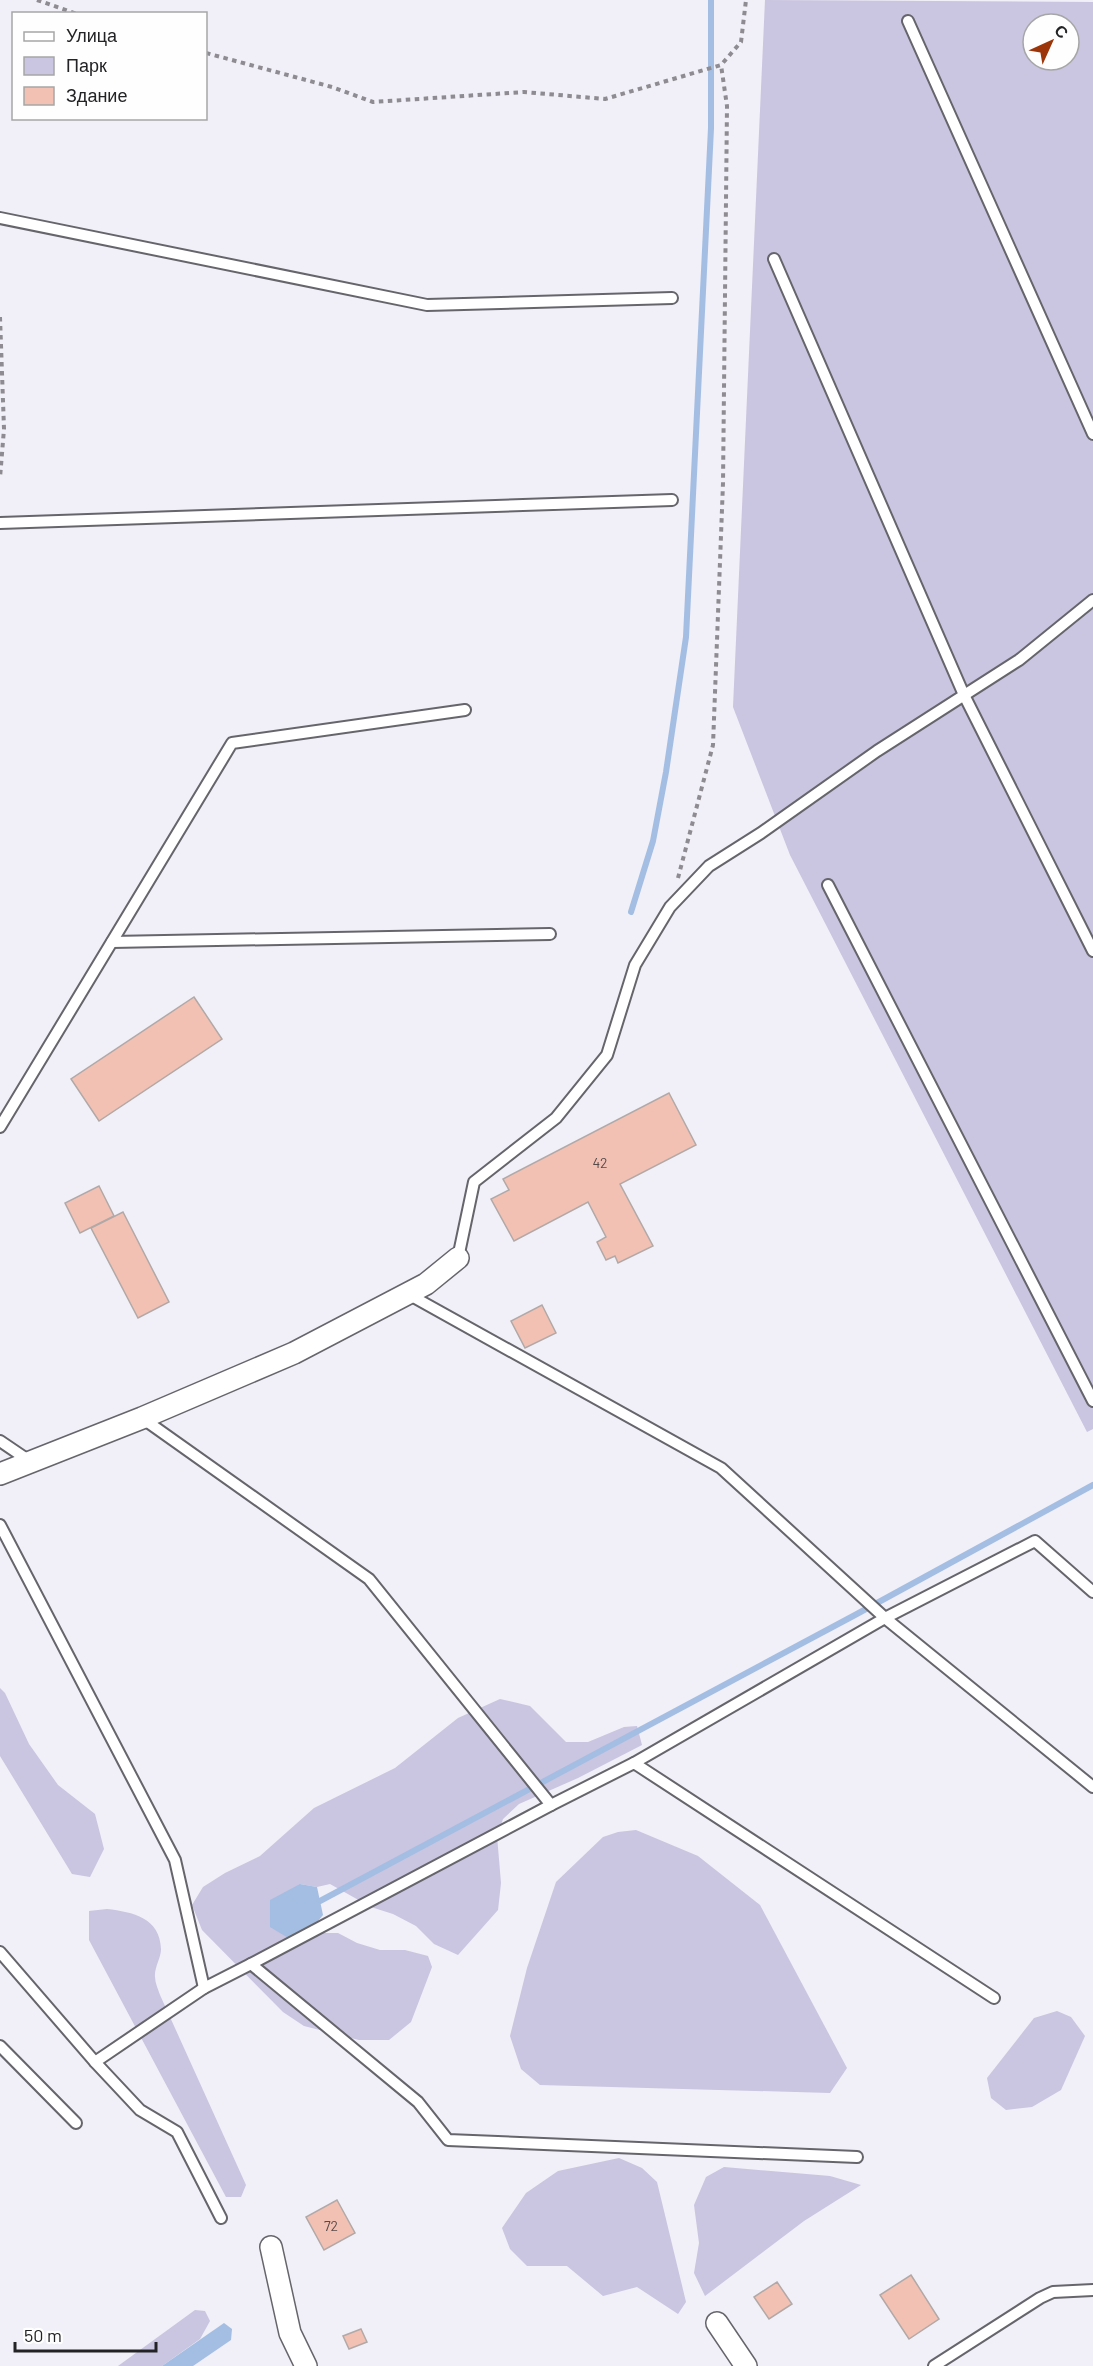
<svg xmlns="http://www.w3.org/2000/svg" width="1093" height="2366" viewBox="0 0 1093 2366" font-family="Barlow,sans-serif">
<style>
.green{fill:#cac5e0;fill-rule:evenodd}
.water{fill:#a3bee2}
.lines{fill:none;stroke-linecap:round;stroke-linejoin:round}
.stream{stroke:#a3bee2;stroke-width:6}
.building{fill:#f2c1b4;stroke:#b1a9a7;stroke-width:1.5}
.service-casing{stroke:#66656c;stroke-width:14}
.minor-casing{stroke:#66656c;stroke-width:24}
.path{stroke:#8e8c92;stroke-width:4;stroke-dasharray:4.5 4.5;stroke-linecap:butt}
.service{stroke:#fff;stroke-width:10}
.minor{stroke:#fff;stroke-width:21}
.labels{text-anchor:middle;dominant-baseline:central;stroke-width:4.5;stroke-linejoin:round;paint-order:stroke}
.number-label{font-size:14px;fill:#574a49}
</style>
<rect width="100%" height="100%" fill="#f1eff7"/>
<g class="green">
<path d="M765 0 1093 2V1429L1087 1432 790 855 733 707ZM1033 24H1069V60H1033Z"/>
<polygon points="0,1688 5,1693 29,1744 58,1785 95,1814 104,1849 90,1877 72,1874 0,1756"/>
<polygon points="500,1699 530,1706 566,1742 588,1742 624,1727 637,1726 642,1745 578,1778 519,1804 503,1819 497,1836 501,1883 498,1910 458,1955 434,1944 416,1926 393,1914 371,1907 330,1884 317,1887 300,1884 308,1933 338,1933 357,1943 380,1950 405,1950 428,1956 432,1967 411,2022 389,2040 359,2040 304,2026 283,2012 202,1930 192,1905 203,1887 225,1873 260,1856 314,1808 395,1768 458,1718"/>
<polygon points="636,1830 698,1856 760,1905 847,2068 830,2093 540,2085 521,2069 510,2036 527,1968 556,1882 603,1837 618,1832"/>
<path d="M107 1909C133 1912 160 1918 161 1949 161 1958 154 1968 155 1977 155 1983 158 1989 160 1995L246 2185 241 2197H226L89 1940V1911Z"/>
<polygon points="1057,2011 1071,2017 1085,2036 1061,2090 1032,2107 1006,2110 991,2098 987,2078 1034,2018"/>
<polygon points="619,2158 642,2168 657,2182 686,2302 678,2314 637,2287 603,2296 567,2266 527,2266 510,2249 502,2228 526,2193 558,2171"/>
<polygon points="724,2167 830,2176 861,2185 804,2221 705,2296 694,2273 699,2243 694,2205 706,2177"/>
<polygon points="195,2310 205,2311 210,2321 200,2339 162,2366 118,2366"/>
</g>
<g class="water">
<polygon points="300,1884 317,1887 323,1915 308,1933 290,1939 270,1927 270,1900"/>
<polygon points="224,2323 232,2329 231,2340 193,2366 162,2366"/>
</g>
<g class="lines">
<g class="stream">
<polyline points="631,912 653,841 666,772 686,637 711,128 711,0"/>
<polyline points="320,1901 855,1615 1093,1485"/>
</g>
</g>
<g class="building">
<polygon points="194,997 222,1039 99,1121 71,1079"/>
<polygon points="669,1093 696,1145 620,1184 653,1246 618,1263 615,1256 606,1260 597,1242 606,1237 588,1202 514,1241 491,1199 509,1190 503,1179"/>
<polygon points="99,1186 114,1216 80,1233 65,1203"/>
<polygon points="123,1212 169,1302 138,1318 91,1228"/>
<polygon points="542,1305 556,1333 525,1348 511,1321"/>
<polygon points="337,2200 355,2233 324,2250 306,2217"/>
<polygon points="911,2275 939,2319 909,2339 880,2295"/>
<polygon points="777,2282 792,2304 769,2319 754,2297"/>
<polygon points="361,2329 367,2342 349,2349 343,2336"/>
</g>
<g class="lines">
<g class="service-casing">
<g id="service">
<polyline points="908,21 1093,434"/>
<polyline points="0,218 427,305 672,298"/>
<polyline points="774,259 964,695 1093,951"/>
<polyline points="0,523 672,500"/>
<polyline points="828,885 1093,1401"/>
<polyline points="112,942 550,934"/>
<polyline points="0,1127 232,743 465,710"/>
<polyline points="458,1258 474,1182 556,1118 607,1055 635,965 670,907 709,866 761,833 877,751 1019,660 1093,600"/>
<polyline points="408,1294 721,1468 885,1618 634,1763"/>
<polyline points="142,1418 369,1579 551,1805 634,1763 994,1998"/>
<polyline points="0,1441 31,1462"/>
<polyline points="0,1525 175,1860 204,1988 251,1964"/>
<polyline points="1093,1592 1035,1541 885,1618 1093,1787"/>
<polyline points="551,1805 251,1964 418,2102 448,2140 857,2157"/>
<polyline points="0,1952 95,2062"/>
<polyline points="204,1988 95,2062 140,2110 177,2132 221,2218"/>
<polyline points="0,2046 76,2123"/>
<polyline points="934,2366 1040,2298 1053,2292 1093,2290"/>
</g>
</g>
<g class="minor-casing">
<g id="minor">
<polyline points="0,1474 142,1418 294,1353 426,1284 458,1258"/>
<polyline points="271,2247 290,2333 306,2366"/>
<polyline points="717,2323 746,2366"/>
</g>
</g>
<g class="path">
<polyline points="37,0 77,14"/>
<polyline points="206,53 332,87 373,102 524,92 605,99 721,65 741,42 746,0"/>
<polyline points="0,317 4,429 0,478"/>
<polyline points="678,878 713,745 723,483 727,106 721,65"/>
</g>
<use href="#service" class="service"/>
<use href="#minor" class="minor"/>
</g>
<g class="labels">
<g class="number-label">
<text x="600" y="1162">42</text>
<text x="331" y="2225">72</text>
</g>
</g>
<rect x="12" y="12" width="195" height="108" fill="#fefefe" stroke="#a6a6a7" stroke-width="1.5"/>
<rect x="24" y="32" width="30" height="9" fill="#ffffff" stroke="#a6a6a7" stroke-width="1.5"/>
<text x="66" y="42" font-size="18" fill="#232225">Улица</text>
<rect x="24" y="57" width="30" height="18" fill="#cac5e0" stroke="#a6a6a7" stroke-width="1.5"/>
<text x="66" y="72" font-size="18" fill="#232225">Парк</text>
<rect x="24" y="87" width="30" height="18" fill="#f2c1b4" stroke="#a6a6a7" stroke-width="1.5"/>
<text x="66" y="102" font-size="18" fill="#232225">Здание</text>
<g transform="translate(1051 42) rotate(45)"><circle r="28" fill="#fefefe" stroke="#a6a6a7" stroke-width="1.5"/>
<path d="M0-4.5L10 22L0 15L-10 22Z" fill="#9c360a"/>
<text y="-9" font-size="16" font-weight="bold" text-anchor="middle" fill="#232225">С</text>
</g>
<path d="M15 2342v9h141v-9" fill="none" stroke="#232225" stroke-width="3"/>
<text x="24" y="2342" font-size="18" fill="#232225" stroke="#fefefe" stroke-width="4.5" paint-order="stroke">50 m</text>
</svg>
